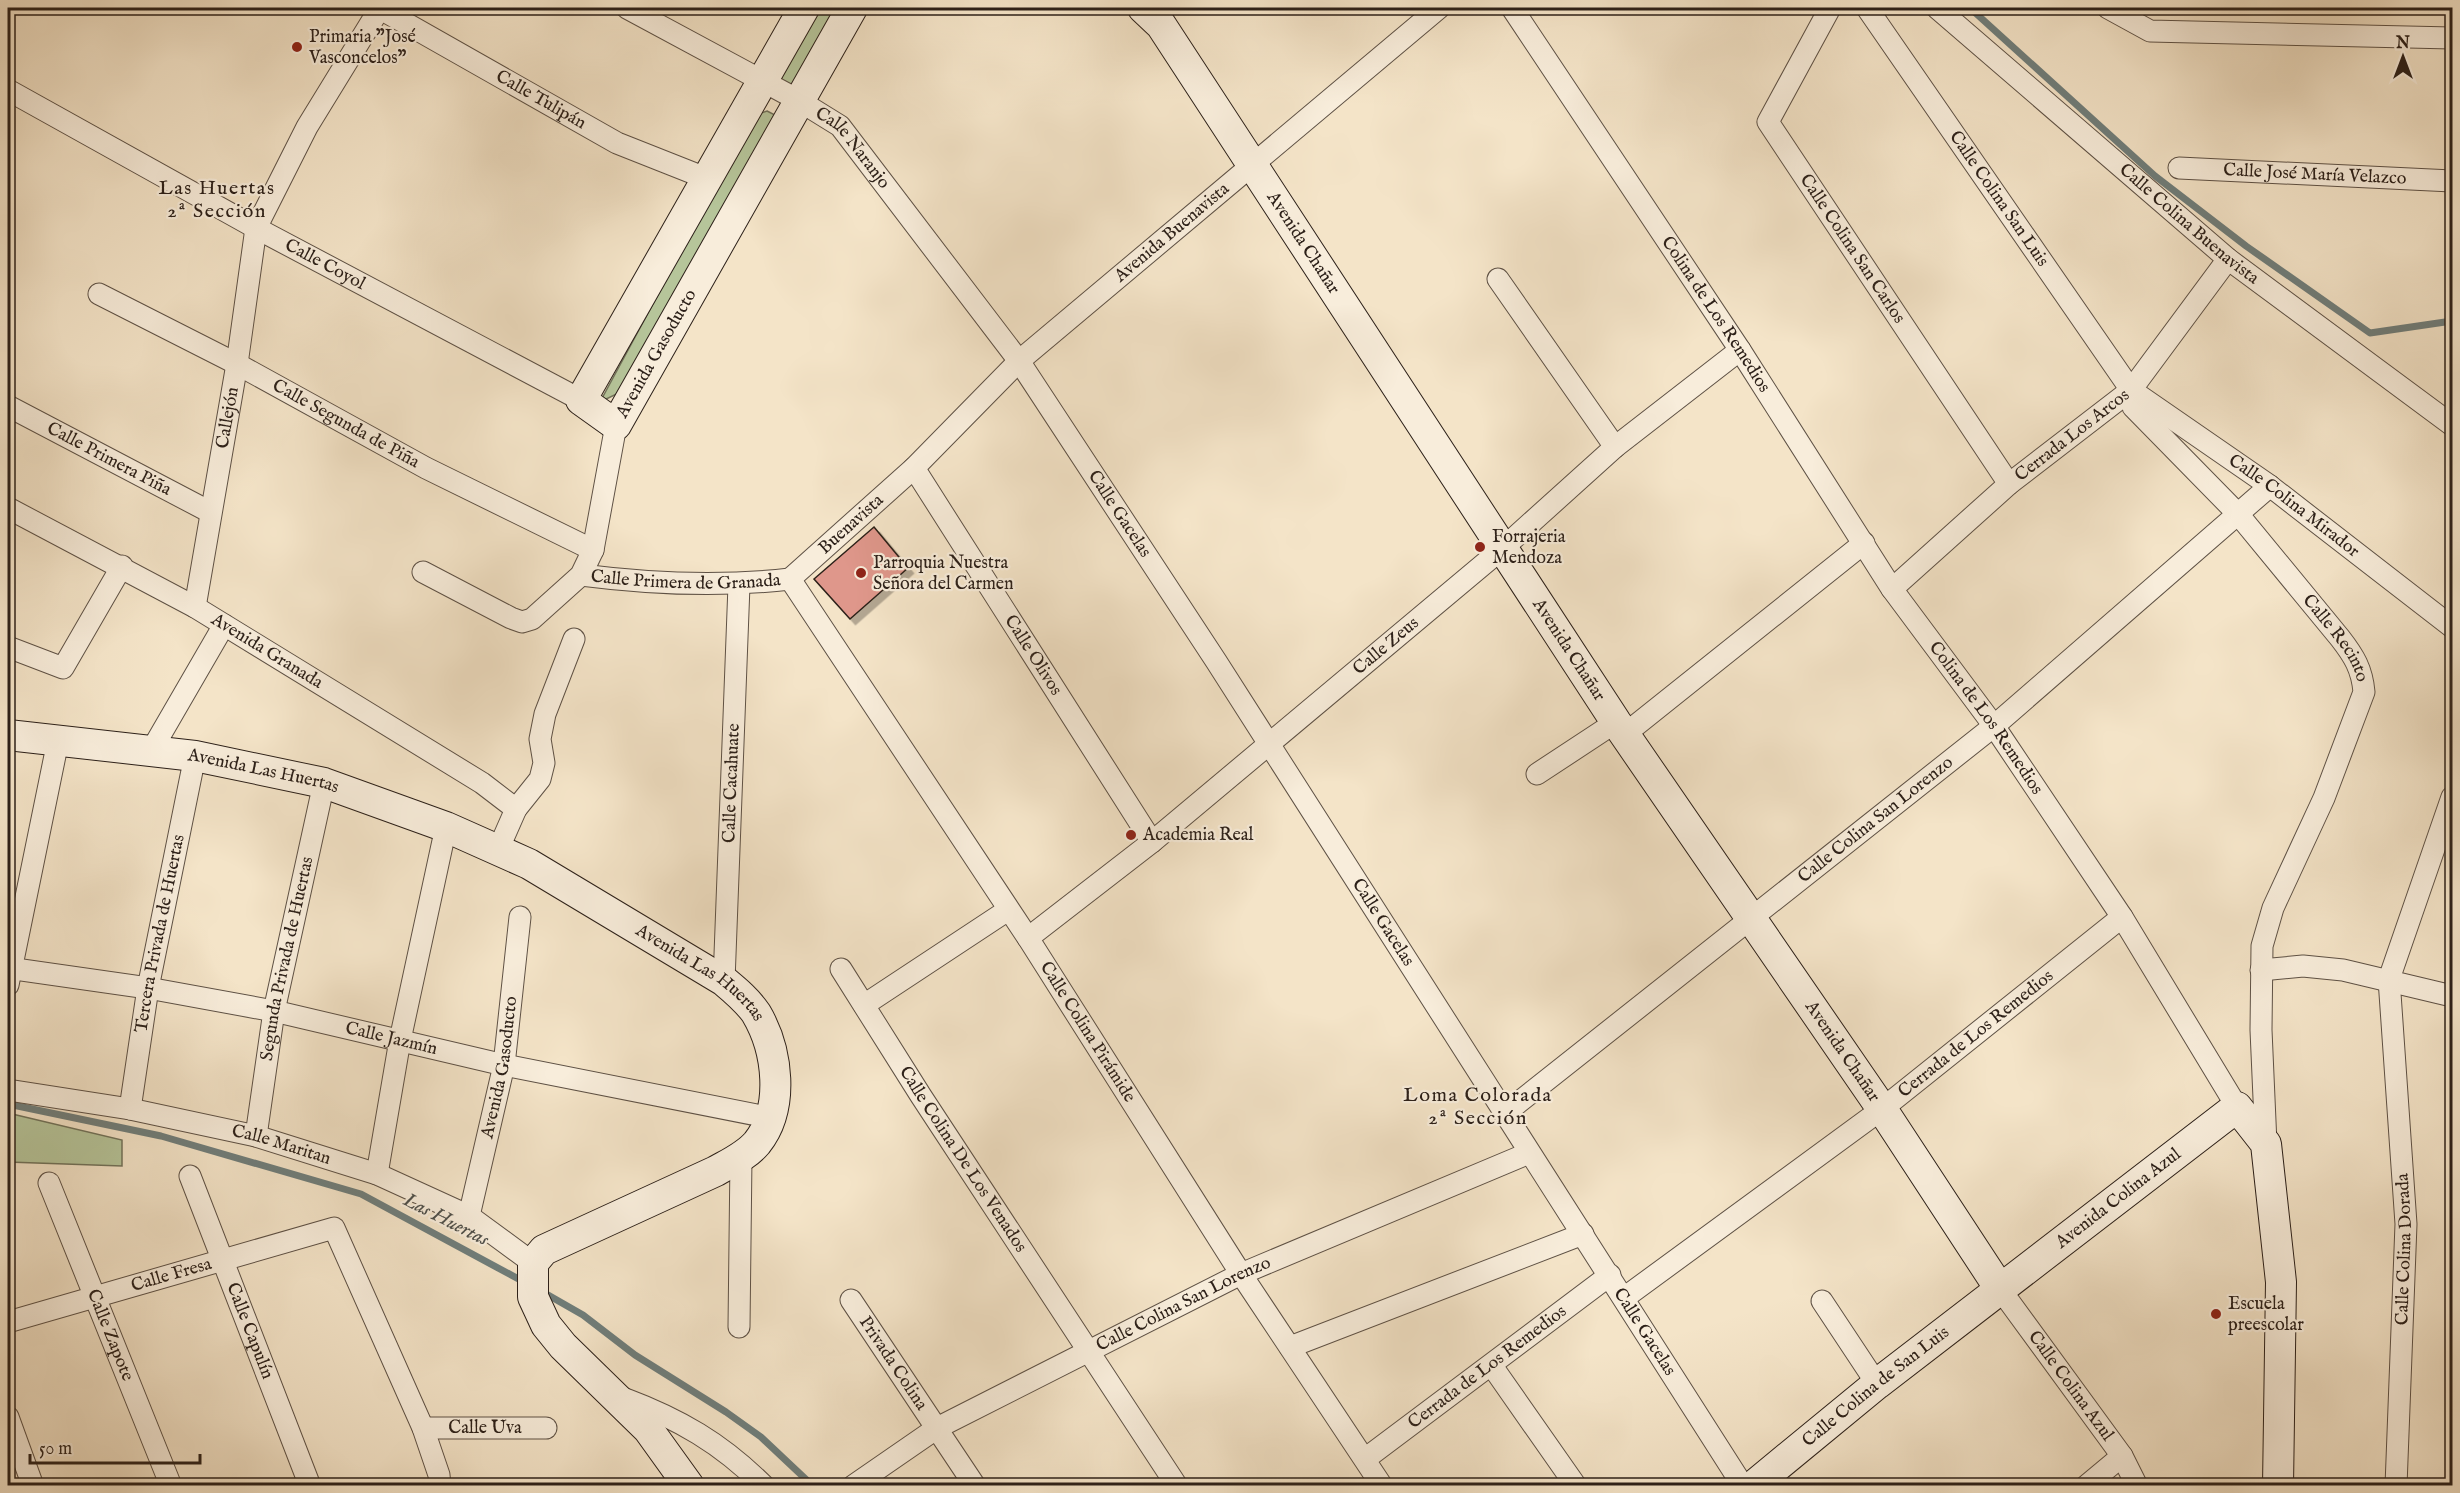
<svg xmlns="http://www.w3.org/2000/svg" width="2460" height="1493" viewBox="0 0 2460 1493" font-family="'IM FELL English',serif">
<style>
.green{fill:#b6c59a;stroke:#71725a;stroke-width:1.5}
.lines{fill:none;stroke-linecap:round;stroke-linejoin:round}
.stream{stroke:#707e7b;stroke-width:7}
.building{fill:#df978b;stroke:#2c2019;stroke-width:1.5;filter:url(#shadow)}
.street-casing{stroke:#5e5145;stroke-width:23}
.secondary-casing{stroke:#2c2019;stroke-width:32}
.street{stroke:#f8eddb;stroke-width:21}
.secondary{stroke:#f8eddb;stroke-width:30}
.poi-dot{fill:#8f2418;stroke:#f8eddb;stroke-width:2}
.labels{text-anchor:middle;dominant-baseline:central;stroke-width:4.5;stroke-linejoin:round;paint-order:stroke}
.poi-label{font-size:18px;fill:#2c2019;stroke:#f8eddb;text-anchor:start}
.street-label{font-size:18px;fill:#2c2019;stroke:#f8eddb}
.neighbourhood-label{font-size:20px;letter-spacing:1.5px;fill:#2c2019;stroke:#f8eddb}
.water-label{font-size:20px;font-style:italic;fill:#4e4f4a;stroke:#f8eddb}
</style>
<defs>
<filter id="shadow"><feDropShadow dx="5.5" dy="5.5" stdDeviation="0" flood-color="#0004"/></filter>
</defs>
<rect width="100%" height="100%" fill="#f4e4c8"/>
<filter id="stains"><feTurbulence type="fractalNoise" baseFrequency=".00333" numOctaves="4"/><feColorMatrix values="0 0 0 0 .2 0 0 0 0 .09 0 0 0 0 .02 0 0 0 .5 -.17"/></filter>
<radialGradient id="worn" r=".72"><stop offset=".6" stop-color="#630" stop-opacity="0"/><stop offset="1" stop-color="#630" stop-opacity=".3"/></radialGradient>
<g class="green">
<polygon points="820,8 842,8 799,87 777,82"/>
<polygon points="767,111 775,115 625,390 600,402 755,115"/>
<polygon points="8,1113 122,1140 122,1166 8,1162"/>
</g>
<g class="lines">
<g class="stream">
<polyline points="1970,8 2155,176 2246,246 2370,333 2452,321"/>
<polyline points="8,1104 161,1136 361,1194 526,1283"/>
<polyline points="541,1291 583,1315 635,1355 726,1412 761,1437 813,1486"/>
</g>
</g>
<polygon class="building" points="874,527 908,568 850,619 814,579"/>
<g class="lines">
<g class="street-casing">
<g id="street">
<path id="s1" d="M379 8 617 143 708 179"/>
<path id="s2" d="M627 8 798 100 840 126 1019 361 1216 661 1743 1486"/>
<path id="s3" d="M1512 8 1740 350 1892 589 1994 726 2122 917 2237 1107"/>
<path id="s4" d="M1830 8 1768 122 2009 484"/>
<path id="s5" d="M1867 8 2131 390 2133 407 2238 514 2340 638C2354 656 2362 669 2364 692L2324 798 2273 908 2262 946 2261 1030 2266 1144"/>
<path id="s6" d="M1937 8 2228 259 2452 425"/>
<polyline points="2108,8 2150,31 2452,38"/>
<path id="s7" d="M8 90 256 228 581 400"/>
<path id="s8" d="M2179 168 2452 181"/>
<polyline points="1498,279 1615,447"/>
<path id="s9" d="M99 294 237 364 426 468 593 550"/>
<path id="s10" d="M2131 390 2270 486 2452 627"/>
<path id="s11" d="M8 406 210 512"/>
<path id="s12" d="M914 468 1152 842"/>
<path id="s13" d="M8 508 195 607 482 783 516 809"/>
<polyline points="423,572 511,618 522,622 532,619 581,575 593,550 616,425"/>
<path id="s14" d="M581 575C651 584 721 587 790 579"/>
<path id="s15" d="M790 579 1028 938 1241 1274 1382 1486"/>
<path id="s16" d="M790 579 914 468 1019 361 1439 8"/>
<path id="s17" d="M1892 589 2009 484 2131 390 2228 259"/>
<path id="s18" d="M195 607 237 364 256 228 307 127 380 8"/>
<polyline points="8,647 63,668 122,566"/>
<polyline points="1625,734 1864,543"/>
<polyline points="151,751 224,625"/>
<polyline points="1537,774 1616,722"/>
<polyline points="498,850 516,809 540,779 544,763 540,739 545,714 574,639"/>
<path id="s19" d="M1028 938 1152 842 1503 548 1615 447 1740 350"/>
<path id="s20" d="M8 968 148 988 274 1011 504 1065 772 1118"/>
<path id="s21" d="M841 969 921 1096 1177 1486"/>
<polyline points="2261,970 2303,966 2343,970 2452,996"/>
<path id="s22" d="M724 981 739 585"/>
<polyline points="8,985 58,741"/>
<polyline points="864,1005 1008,910"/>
<path id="s23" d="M8 1090 130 1109 256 1136 377 1174 469 1216 533 1263"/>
<path id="s24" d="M130 1109 148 988 195 756"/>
<path id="s25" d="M1504 1114 1994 726 2270 486"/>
<path id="s26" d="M256 1136 274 1011 324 783"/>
<polyline points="377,1174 400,1040 446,827"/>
<path id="s27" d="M190 1176 310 1486"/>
<path id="s28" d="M49 1183 171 1486"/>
<path id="s29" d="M469 1216 504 1065 520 917"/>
<path id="s30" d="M2000 1289 2122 1456 2137 1486"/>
<path id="s31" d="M1624 1298 1882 1109 2122 917"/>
<path id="s32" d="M851 1300 975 1486"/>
<polyline points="1822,1301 1877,1384"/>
<path id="s33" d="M8 1322 334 1228 423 1428 439 1475 440 1486"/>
<polyline points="739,1327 741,1157"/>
<polyline points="1290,1347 1583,1234"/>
<polyline points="1492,1366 1576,1486"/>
<path d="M623 1398C679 1419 721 1443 764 1486"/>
<polyline points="8,1417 33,1486"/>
<path id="s34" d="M423 1428H546"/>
<path id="s35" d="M1365 1459 1610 1275"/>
<path id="s36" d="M853 1486 937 1428 1241 1274 1529 1153"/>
<polyline points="2086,1486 2122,1456"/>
<path id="s37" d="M2396 1486 2406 1224 2389 979 2452 797"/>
</g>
</g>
<g class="secondary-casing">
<g id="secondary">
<path id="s38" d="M804 8 581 400 616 425 852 8"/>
<path id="s39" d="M1143 8 1161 25 1616 722 1882 1109 2000 1289"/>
<path id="s40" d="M8 735 195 756 324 783 446 827 529 864 724 981C736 991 747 1000 756 1013 778 1050 785 1108 757 1143 746 1156 730 1163 716 1171L544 1250 533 1263V1297L546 1325 563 1346 648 1429 689 1486"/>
<path id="s41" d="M1753 1486 1877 1384 2237 1107 2266 1144 2281 1282 2278 1486"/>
</g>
</g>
<use href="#street" class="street"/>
<use href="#secondary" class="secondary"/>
</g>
<g class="poi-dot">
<circle cx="297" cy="47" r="6"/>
<circle cx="1480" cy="547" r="6"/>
<circle cx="861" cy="573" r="6"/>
<circle cx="1131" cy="835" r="6"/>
<circle cx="2216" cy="1314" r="6"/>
</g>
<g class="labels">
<g class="poi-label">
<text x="309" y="37">Primaria "José<tspan x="309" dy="21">Vasconcelos"</tspan></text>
<text x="1492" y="537">Forrajeria<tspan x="1492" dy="21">Mendoza</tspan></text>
<text x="873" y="563">Parroquia Nuestra<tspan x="873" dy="21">Señora del Carmen</tspan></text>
<text x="1143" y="835">Academia Real</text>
<text x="2228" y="1304">Escuela<tspan x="2228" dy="21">preescolar</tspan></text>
</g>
<g class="street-label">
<text stroke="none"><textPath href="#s1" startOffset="186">Calle Tulipán</textPath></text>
<text stroke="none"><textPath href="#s2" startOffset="268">Calle Naranjo</textPath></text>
<text stroke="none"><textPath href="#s8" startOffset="136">Calle José María Velazco</textPath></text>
<text stroke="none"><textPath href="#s5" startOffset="232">Calle Colina San Luis</textPath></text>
<text stroke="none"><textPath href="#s6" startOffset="332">Calle Colina Buenavista</textPath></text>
<text stroke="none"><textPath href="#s16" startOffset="516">Avenida Buenavista</textPath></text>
<text stroke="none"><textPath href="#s39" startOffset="285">Avenida Chañar</textPath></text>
<text stroke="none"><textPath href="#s4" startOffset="282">Calle Colina San Carlos</textPath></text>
<text stroke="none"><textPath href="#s7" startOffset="362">Calle Coyol</textPath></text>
<text stroke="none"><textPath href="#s3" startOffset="368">Colina de Los Remedios</textPath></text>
<text stroke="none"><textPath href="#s38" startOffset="576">Avenida Gasoducto</textPath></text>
<text stroke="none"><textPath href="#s18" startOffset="192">Callejón</textPath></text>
<text stroke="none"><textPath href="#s9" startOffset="279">Calle Segunda de Piña</textPath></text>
<text stroke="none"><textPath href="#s17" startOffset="237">Cerrada Los Arcos</textPath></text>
<text stroke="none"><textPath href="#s11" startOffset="114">Calle Primera Piña</textPath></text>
<text stroke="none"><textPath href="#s10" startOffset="200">Calle Colina Mirador</textPath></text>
<text stroke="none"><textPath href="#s2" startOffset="722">Calle Gacelas</textPath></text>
<text stroke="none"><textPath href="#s16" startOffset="82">Buenavista</textPath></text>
<text stroke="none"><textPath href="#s14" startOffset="105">Calle Primera de Granada</textPath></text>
<text stroke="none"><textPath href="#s5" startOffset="790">Calle Recinto</textPath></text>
<text stroke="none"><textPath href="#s19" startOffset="462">Calle Zeus</textPath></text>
<text stroke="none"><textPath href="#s39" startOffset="771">Avenida Chañar</textPath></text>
<text stroke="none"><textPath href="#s13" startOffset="296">Avenida Granada</textPath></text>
<text stroke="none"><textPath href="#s12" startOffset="222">Calle Olivos</textPath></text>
<text stroke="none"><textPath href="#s3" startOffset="854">Colina de Los Remedios</textPath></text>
<text stroke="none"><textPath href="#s40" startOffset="258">Avenida Las Huertas</textPath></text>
<text stroke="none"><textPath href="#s22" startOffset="198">Calle Cacahuate</textPath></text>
<text stroke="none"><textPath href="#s25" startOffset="474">Calle Colina San Lorenzo</textPath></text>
<text stroke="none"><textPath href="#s2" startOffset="1208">Calle Gacelas</textPath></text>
<text stroke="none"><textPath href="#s24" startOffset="178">Tercera Privada de Huertas</textPath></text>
<text stroke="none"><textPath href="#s26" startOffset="180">Segunda Privada de Huertas</textPath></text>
<text stroke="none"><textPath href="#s40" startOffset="744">Avenida Las Huertas</textPath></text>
<text stroke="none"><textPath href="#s15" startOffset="542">Calle Colina Pirámide</textPath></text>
<text stroke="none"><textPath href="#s31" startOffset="440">Cerrada de Los Remedios</textPath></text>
<text stroke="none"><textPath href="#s20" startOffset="390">Calle Jazmín</textPath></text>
<text stroke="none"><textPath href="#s39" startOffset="1257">Avenida Chañar</textPath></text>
<text stroke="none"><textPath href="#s29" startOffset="152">Avenida Gasoducto</textPath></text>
<text stroke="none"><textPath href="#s23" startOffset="279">Calle Maritan</textPath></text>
<text stroke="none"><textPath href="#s21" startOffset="226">Calle Colina De Los Venados</textPath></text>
<text stroke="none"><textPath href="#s41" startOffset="465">Avenida Colina Azul</textPath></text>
<text stroke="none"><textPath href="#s37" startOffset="237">Calle Colina Dorada</textPath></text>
<text stroke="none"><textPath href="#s33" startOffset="170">Calle Fresa</textPath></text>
<text stroke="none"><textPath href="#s36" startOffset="378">Calle Colina San Lorenzo</textPath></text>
<text stroke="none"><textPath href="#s27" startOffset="166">Calle Capulín</textPath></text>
<text stroke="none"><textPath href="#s2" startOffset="1694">Calle Gacelas</textPath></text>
<text stroke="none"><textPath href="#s28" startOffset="164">Calle Zapote</textPath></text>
<text stroke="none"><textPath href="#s32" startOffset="76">Privada Colina</textPath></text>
<text stroke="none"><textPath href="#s35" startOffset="153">Cerrada de Los Remedios</textPath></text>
<text stroke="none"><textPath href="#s30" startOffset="120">Calle Colina Azul</textPath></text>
<text stroke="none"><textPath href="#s41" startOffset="158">Calle Colina de San Luis</textPath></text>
<text stroke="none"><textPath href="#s34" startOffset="62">Calle Uva</textPath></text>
</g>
<g class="neighbourhood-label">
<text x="217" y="188">Las Huertas<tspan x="217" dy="23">2ª Sección</tspan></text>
<text x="1478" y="1095">Loma Colorada<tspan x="1478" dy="23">2ª Sección</tspan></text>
</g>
<g class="water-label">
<text transform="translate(446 1220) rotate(27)">Las Huertas</text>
</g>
</g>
<rect width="2460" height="1493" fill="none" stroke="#f4e4c8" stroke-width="30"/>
<rect x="9" y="9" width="2442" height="1475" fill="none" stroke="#2c2019" stroke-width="3"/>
<rect x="15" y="15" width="2430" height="1463" fill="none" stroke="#2c2019" stroke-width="1.5"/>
<g transform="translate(2403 57)" stroke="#f8eddb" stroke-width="4.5" paint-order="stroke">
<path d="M0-4.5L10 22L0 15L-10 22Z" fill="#2c2019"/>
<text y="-9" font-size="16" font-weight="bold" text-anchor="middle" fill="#2c2019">N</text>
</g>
<path d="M30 1454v9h170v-9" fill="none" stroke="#2c2019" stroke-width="3"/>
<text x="39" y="1454" font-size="18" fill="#2c2019" stroke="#f8eddb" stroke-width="4.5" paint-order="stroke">50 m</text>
<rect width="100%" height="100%" filter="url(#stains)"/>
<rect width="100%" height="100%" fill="url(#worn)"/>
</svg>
